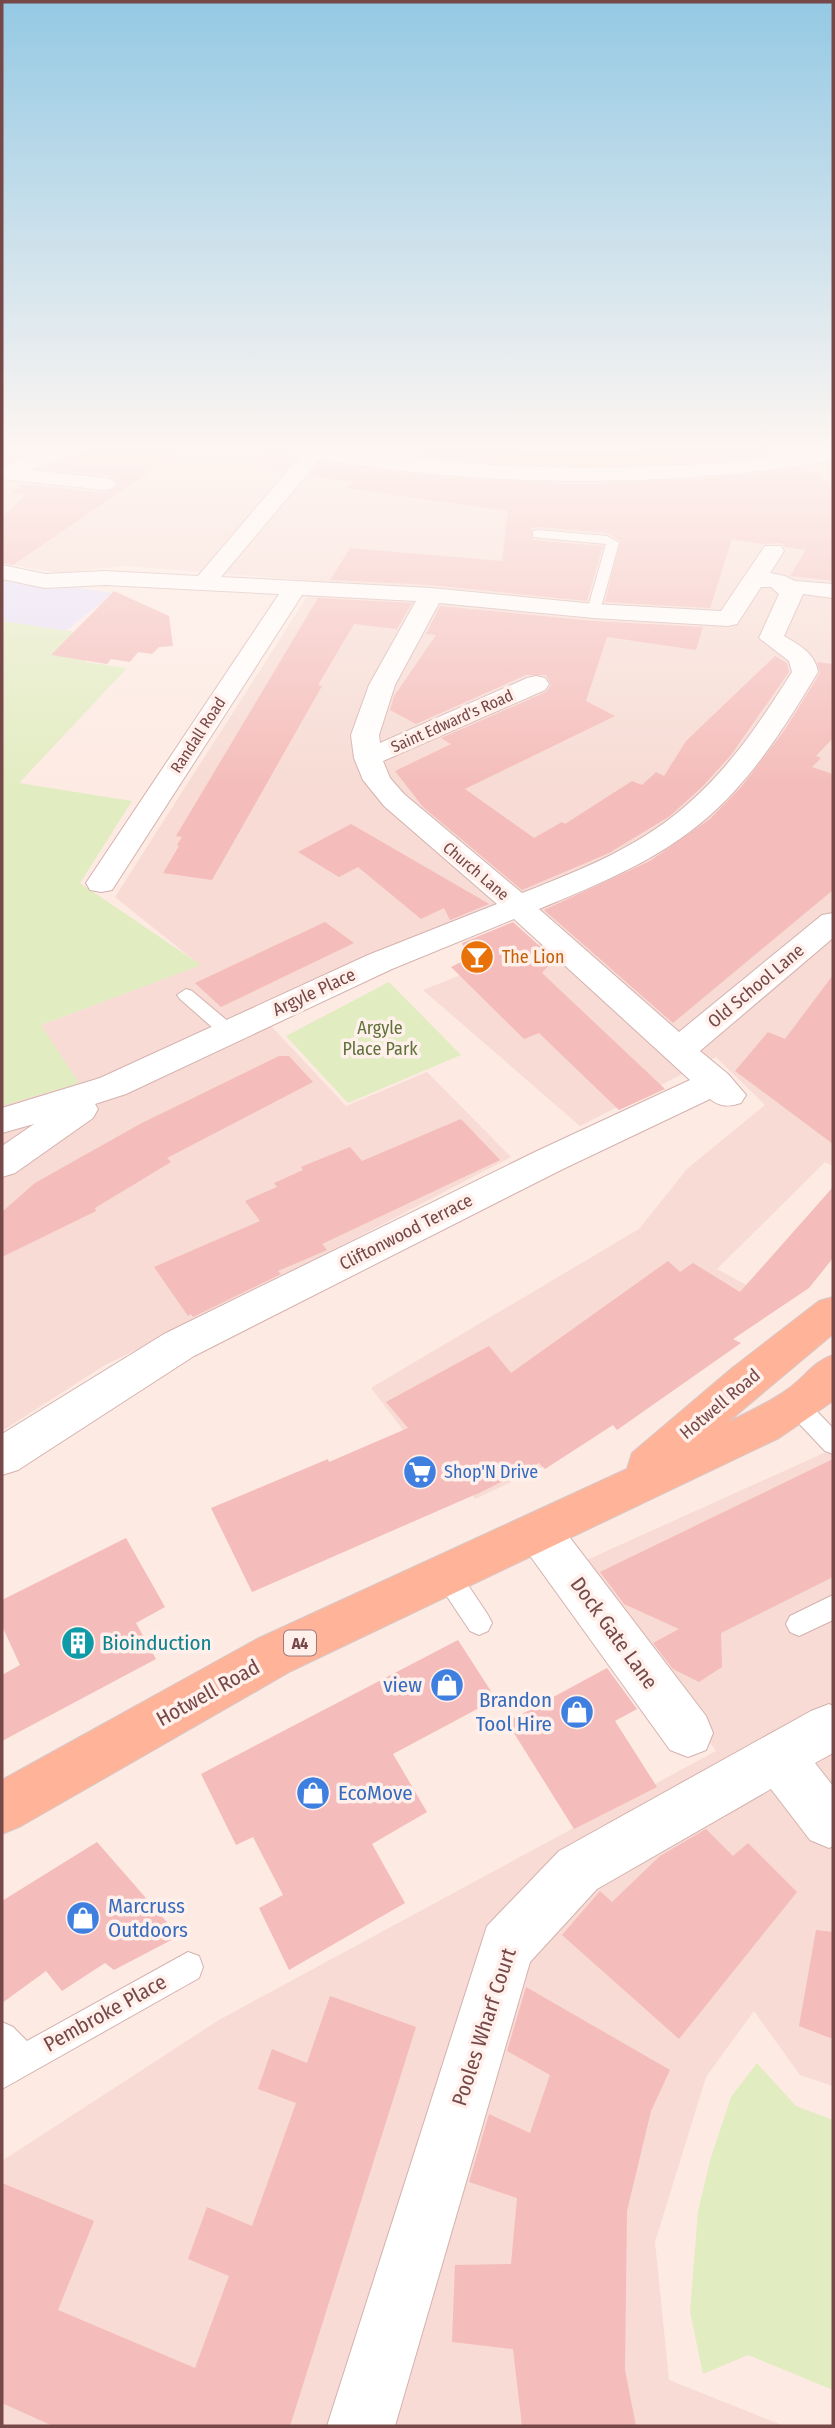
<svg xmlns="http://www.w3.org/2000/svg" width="835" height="2428" viewBox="0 0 835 2428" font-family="'Fira Sans Condensed',sans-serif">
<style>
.residential{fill:#f7dbd4}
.education{fill:#e7e0fa}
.green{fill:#e2ecc1}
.building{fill:#f4bcba}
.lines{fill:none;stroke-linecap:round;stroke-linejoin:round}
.service-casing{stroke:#d4b2ae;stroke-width:2}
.minor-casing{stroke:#d4b2ae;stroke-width:2}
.primary-casing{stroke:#d6c8c8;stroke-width:2}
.service{fill:#fff;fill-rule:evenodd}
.minor{fill:#fff;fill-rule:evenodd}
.primary{fill:#ffb499;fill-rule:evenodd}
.labels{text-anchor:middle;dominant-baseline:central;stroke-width:7;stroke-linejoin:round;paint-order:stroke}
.far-street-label{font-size:16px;fill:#774848;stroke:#fff0eb}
.shield{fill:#fff0eb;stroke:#a07a79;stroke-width:2}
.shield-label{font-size:16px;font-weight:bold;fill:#774848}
.food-label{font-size:18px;fill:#c56008;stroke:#fff0eb;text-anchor:start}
.street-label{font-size:18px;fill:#774848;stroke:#fff0eb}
.park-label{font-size:18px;fill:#5f723a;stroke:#fff0eb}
.shop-label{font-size:18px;fill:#366cbe;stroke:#fff0eb;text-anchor:start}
.near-street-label{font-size:21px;fill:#774848;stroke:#fff0eb}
.near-culture-label{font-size:21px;fill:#0d838f;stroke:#fff0eb;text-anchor:start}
.near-shop-label{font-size:21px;fill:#366cbe;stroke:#fff0eb;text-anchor:end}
</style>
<rect width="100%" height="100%" fill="#fdeae3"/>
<g class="residential">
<polygon points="90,449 833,449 833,1166 825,1162 717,1269 783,1305 553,1462 475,1499 435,1443 419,1451 371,1388 639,1229 687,1169 765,1105 716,1057 580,1126 423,990 568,933 522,893 257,1011 346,1106 427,1072 511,1157 228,1305 105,1365 2,1431 2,1040 200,965 115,897 317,581 125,566 59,573 2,563 2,478"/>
<polygon points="833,1449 833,2086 800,2075 754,2011 706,2077 655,2242 669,2380 784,2426 2,2426 2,2161 219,2020 716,1751 580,1563"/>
</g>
<polygon class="education" points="2,576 113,593 2,682"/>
<g class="green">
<polygon points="2,621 109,637 85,662 127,668 19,783 132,801 80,883 201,965 41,1025 79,1083 2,1106"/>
<polygon points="389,982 461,1055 348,1103 286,1036"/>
<polygon points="757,2063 796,2106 833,2120 833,2390 748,2355 703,2374 690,2312 698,2211 711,2157 731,2097"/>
</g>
<g class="building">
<polygon points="86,449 183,449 13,565 2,563 2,518 26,495 12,493 22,484 105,493 118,486 114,478 106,475 41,469 77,455"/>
<polygon points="263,449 289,449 296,456 283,472 261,468"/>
<polygon points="363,449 583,452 783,449 788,452 724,460 612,465 501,463"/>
<polygon points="321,462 447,478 576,484 705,479 808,467 833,485 833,581 790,576 806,550 785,547 781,543 763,544 732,539 710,608 605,602 620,541 607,533 537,527 531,529 533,540 603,546 587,601 431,585 330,580 350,548 502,561 508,511 346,488 353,482 309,476"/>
<polygon points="114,591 169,616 173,646 159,647 152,654 138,652 130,662 111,659 107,664 51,655"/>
<polygon points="318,598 412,603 397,629 354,624 318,685 322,686 212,880 163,873 179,846 177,845 182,837 176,836"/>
<polygon points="440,606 594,621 703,627 696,650 607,637 586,701 615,716 465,789 534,838 562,822 565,824 632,781 642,785 656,772 664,776 686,741 775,656 787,663 789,672 731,755 703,786 670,816 609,853 522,890 423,807 395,771 451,744 441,738 546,692 551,685 546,675 526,675 416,724 390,710 394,696 436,635 426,634"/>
<polygon points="817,662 833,664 833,738 816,756 821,758 812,767 833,774 833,890 673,1023 544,910 650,861 710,819 742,786 784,731 820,673"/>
<polygon points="351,824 472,894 489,904 450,920 444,908 421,919 358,867 339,877 298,852"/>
<polygon points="325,922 354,943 221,1007 195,983"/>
<polygon points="513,922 554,959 542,973 665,1089 619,1110 539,1033 524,1039 451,967 469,958 462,943"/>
<polygon points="833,975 833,1144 735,1071 768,1032 785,1039"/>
<polygon points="279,1056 289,1056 313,1082 167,1158 171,1162 95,1208 96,1211 2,1257 2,1212 35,1183 140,1124"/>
<polygon points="461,1119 500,1160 322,1244 327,1250 278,1271 281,1274 193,1317 191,1314 188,1316 154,1267 260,1221 245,1201 277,1187 274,1183 303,1170 301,1167 350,1147 362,1161"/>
<polygon points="833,1187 833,1258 809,1288 733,1339 741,1343 617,1430 613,1425 545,1469 539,1463 481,1492 252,1592 211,1508 328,1459 329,1462 408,1428 386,1402 489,1346 511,1373 668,1261 680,1272 693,1263 740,1292"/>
<polygon points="833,1459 833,1577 721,1633 722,1667 699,1682 673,1669 653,1643 679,1629 624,1604 600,1572"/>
<polygon points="126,1538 165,1607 136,1623 156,1659 2,1741 2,1675 20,1665 2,1626 2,1600"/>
<polygon points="458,1640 496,1699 393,1754 427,1812 372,1844 405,1903 289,1970 259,1908 283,1895 253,1837 236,1845 201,1774"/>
<polygon points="607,1668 637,1709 615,1721 657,1787 574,1829 507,1722"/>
<polygon points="706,1829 733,1856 748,1843 797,1892 679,2039 562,1935 600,1891 612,1902 660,1856"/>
<polygon points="97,1842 179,1936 114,1970 105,1963 62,1991 46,1971 2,2003 2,1901"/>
<polygon points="816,1930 833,1932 833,2039 799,2026"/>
<polygon points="526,1987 670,2070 651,2111 627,2211 625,2370 636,2426 522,2426 513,2349 452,2342 455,2265 511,2264 517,2198 469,2182 489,2114 530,2133 550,2075 507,2051"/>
<polygon points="330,1996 416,2027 290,2426 53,2426 2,2403 2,2183 94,2221 58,2310 195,2368 229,2276 188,2259 207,2207 252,2226 296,2103 258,2089 272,2049 307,2063"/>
</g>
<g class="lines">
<g class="service-casing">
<g id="service">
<polygon points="537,530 607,536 619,543 599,614 589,614 587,611 606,544 533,537 533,531"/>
<polygon points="186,989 192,991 236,1028 238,1032 236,1036 222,1036 180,999 177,995"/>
<polygon points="797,1397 805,1399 833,1428 833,1454 825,1451 789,1413 785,1406 789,1399"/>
<polygon points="447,1564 456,1567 488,1615 492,1623 488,1631 479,1635 470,1631 438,1583 434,1575 438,1567"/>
<polygon points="833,1595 833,1620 799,1636 790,1632 786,1624 790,1616"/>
<polygon points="188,1952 199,1956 203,1967 199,1978 2,2089 2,2022 13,2027 27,2041"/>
</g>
</g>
<g class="minor-casing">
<g id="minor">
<polygon points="49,449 79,449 76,453 30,470 105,478 112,480 116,484 112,488 105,490 2,479 3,466"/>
<path d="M291 449H336L501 466 612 468 724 463 833 449V461C664 488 489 488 320 459L221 577 431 588 594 604 721 611 765 546H781L784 551 770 573 785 576 795 581 833 584V598L803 594 784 636C799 645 815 653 818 672 787 723 754 777 708 817 659 860 599 884 539 909L679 1032 822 915 833 913V938L700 1051 728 1074 746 1095 741 1103C729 1107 720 1107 710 1099L563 1169 194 1356 18 1470 2 1475V1434L164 1334 537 1151 690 1080 514 919 392 969 126 1094 95 1104 98 1109 93 1118 15 1173 2 1177V1146L34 1124 2 1133V1108L100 1078 368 955 497 904 384 806 363 780 354 758 351 735 369 685 416 601 302 595 112 890 101 892 90 890 86 883 279 594 105 585 45 588 2 579V565L45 574 105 571 198 576 301 455 294 453ZM761 587H771L779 594 759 638 789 661 792 672C763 718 732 765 690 802 642 846 581 870 522 893L404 794 390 778 383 761 545 690 549 684 545 678 536 676 527 678 380 743 379 735 395 685 439 603 594 618 728 626 737 624Z"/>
<polygon points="539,1512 555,1518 706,1716 713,1733 706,1750 688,1757 670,1750 523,1546 516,1532 523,1518"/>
<polygon points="829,1704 833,1706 833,1753 815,1763 833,1786 833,1846 829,1848 810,1840 771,1789 597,1889 530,1962 395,2426 327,2426 487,1926 559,1851 811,1711"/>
</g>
</g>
<g class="primary-casing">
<path id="primary" d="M833 1297V1334L728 1422C749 1412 770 1402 788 1389 805 1377 814 1361 833 1355V1401L779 1438 291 1671 21 1826 2 1834V1780L257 1639 627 1469 632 1453 731 1369 819 1301Z"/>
</g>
<use href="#service" class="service"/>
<use href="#minor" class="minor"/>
<use href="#primary" class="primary"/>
</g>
<linearGradient id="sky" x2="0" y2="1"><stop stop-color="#94c9e4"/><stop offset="0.57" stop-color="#fef6f2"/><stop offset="1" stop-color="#fef6f2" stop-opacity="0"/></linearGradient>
<rect width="835" height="789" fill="url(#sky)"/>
<defs>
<g id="bar-disc" transform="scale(1.75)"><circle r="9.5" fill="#e8710a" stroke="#fff0eb"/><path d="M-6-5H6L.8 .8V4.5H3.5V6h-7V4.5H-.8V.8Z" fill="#fff"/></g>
<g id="supermarket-disc" transform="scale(1.75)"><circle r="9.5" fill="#3f7fe0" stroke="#fff0eb"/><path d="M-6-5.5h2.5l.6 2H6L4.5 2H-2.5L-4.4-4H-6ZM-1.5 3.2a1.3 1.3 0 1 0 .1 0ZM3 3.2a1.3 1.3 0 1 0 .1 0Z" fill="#fff"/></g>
<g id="building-disc" transform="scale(1.75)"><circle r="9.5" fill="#0f9aa8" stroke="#fff0eb"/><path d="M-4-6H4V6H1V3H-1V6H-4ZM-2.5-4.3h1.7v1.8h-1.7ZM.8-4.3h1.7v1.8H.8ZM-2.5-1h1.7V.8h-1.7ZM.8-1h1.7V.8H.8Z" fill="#fff"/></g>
<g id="shop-disc" transform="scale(1.75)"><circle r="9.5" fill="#3f7fe0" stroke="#fff0eb"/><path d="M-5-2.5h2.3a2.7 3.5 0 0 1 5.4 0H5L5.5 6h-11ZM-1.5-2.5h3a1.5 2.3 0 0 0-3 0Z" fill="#fff"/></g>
</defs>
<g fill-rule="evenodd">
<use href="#bar-disc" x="477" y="957"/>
<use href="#supermarket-disc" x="420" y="1472"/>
<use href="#building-disc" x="78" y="1643"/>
<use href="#shop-disc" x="447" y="1685"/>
<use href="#shop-disc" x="577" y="1712"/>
<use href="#shop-disc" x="313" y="1793"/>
<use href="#shop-disc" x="83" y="1918"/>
</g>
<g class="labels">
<g class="far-street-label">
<text transform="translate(452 721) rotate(-24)">Saint Edward's Road</text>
<text transform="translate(198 735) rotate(-57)">Randall Road</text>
<text transform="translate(476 871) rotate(40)">Church Lane</text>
</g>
<rect class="shield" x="284" y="1630.5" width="32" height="25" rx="5"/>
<g class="shield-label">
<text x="300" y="1643">A4</text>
</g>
<g class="food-label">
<text x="502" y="957">The Lion</text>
</g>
<g class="street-label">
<text transform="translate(756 986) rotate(-40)">Old School Lane</text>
<text transform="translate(314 992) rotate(-25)">Argyle Place</text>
<text transform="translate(406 1232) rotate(-27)">Cliftonwood Terrace</text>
<text transform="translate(720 1404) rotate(-40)">Hotwell Road</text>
</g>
<g class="park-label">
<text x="380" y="1028">Argyle<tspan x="380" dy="21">Place Park</tspan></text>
</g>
<g class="shop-label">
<text x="444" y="1472">Shop'N Drive</text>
</g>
<g class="near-street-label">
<text transform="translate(614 1633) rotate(54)">Dock Gate Lane</text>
<text transform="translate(208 1693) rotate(-29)">Hotwell Road</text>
<text transform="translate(105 2013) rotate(-29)">Pembroke Place</text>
<text transform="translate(484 2027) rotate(-72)">Pooles Wharf Court</text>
</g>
<g class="near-culture-label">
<text x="102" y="1643">Bioinduction</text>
</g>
<g class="near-shop-label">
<text x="422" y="1685">view</text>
<text x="552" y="1700">Brandon<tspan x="552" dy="24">Tool Hire</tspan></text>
<text x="338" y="1793" text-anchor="start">EcoMove</text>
<text x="108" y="1906" text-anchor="start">Marcruss<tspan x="108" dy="24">Outdoors</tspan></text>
</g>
</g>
<rect width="835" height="2428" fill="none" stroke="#774848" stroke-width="7"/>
</svg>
